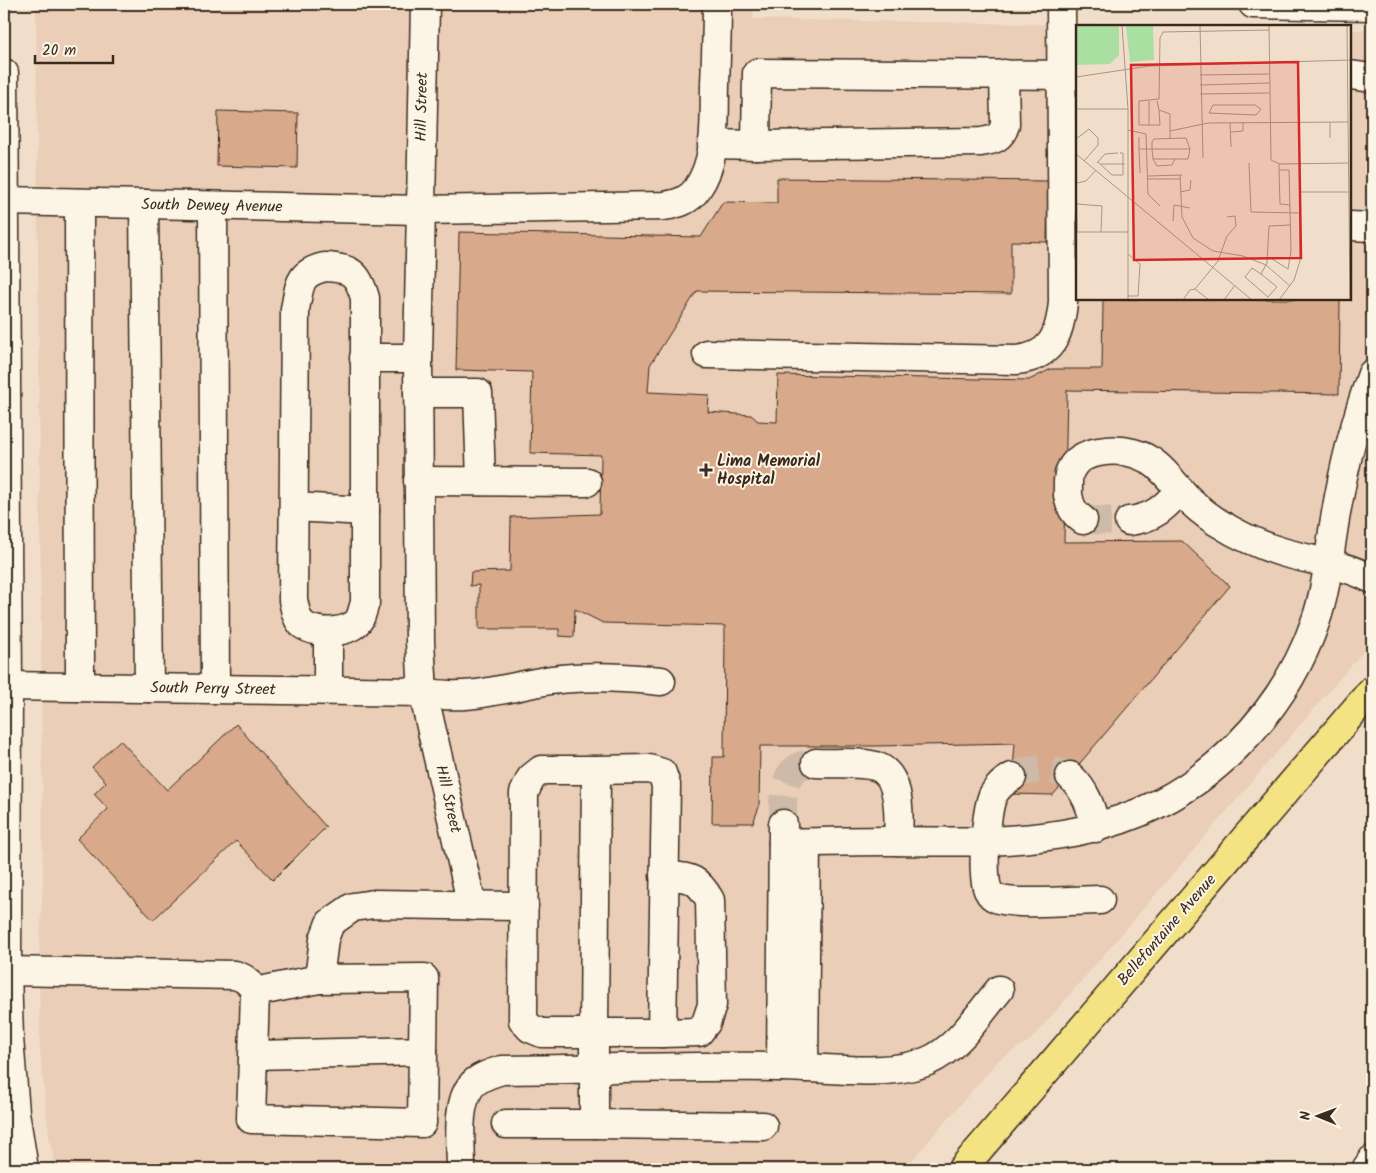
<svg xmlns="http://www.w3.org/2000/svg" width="1376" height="1173" viewBox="0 0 1376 1173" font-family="Kalam,sans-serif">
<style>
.built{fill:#eaceb7}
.building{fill:#d8a98a;stroke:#3b2a1e}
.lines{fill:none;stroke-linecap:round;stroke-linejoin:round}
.minor-tunnel{stroke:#cdbaa8;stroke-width:28;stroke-dasharray:28 14;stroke-linecap:butt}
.minor-casing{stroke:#3b2a1e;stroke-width:31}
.major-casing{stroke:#3b2a1e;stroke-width:31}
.minor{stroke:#fcf5e5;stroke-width:28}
.major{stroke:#f4e382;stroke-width:28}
.poi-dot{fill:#3b2a1e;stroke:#fcf5e5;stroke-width:2}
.labels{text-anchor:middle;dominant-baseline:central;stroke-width:4;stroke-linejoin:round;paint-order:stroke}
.street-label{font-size:16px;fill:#3b2a1e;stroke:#fcf5e5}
.poi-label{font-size:16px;font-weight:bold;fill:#3b2a1e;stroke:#fcf5e5;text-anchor:start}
.inset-road{fill:none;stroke:#a89685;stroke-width:1}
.view{fill:#d62828;fill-opacity:0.15;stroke:#d62828;stroke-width:2.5}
.inset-edge{fill:none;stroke:#3b2a1e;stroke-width:2.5}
</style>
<rect width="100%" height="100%" fill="#f1deca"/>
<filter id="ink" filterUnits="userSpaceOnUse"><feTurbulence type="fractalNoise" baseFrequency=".02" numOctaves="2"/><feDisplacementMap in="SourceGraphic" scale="10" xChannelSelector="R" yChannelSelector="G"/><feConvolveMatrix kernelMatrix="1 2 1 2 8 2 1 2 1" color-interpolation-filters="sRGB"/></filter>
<g filter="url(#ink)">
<polygon class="built" points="36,4 753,4 753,19 1151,26 1077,26 1077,299 1350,299 1350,30 1372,30 1372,641 1032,1039 999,1060 906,1167 902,1169 225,1168 196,1169 56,1169 50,1143 40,1053 39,956 43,883"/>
<g class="building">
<polygon points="218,111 298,113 297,168 217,166"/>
<polygon points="777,178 1048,181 1047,242 1011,241 1011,294 697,291 650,365 648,392 709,395 708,412 751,415 758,421 777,422 778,375 1029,380 1051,369 1102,369 1103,299 1340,299 1339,394 1067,390 1064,542 1182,541 1230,586 1053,795 1011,794 1015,743 877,746 760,746 759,807 753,823 712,823 713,757 724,757 725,626 603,623 575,609 574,637 559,636 559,629 479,629 479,585 470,586 471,572 510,571 511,517 600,514 601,455 530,453 532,372 456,370 459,232 701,237 723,202 777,203"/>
<polygon points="236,724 326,827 273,880 236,841 153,920 77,839 108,809 94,794 106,782 92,767 120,740 167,790"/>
</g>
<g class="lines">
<g class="minor-tunnel">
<polyline points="1083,520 1129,521"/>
<path d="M1012 777C1031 767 1050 767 1070 776"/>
<path d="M783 824C783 797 780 763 816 763"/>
</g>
<g class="minor-casing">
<g id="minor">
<polyline points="425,4 418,358 420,642 423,692 472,906"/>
<polyline points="1253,4 1372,6"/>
<polyline points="4,73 8,686 7,971 9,1038 15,1112 24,1169"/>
<polyline points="1350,75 1372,78"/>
<polyline points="712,144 756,145 757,73 1077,75"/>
<path d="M756 145 981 142C994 140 1001 138 1005 125L1004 74"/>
<path d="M4 201 420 210 664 206C677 204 689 201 697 189 718 160 714 119 715 85 716 58 717 31 717 4"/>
<polyline points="79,203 80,687"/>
<polyline points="144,204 149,688"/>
<polyline points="213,206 215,689"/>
<polyline points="1350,226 1372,227"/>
<path d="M325 267C351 268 358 273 365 298V603C363 608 362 614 360 618 352 634 317 635 303 625 296 619 295 608 293 600L295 309C300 285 298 273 325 267Z"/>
<path d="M707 354 1016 360C1052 357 1060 334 1063 302L1061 4"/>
<polyline points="364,358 418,358"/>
<polyline points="418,393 478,393 481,481"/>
<polyline points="418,481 587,482"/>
<polyline points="294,507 365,511"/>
<path d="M1083 520C1073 513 1070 506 1068 495 1068 487 1067 476 1071 469 1080 450 1115 448 1133 453 1155 459 1165 473 1179 489 1190 502 1203 513 1217 522 1236 534 1259 545 1282 552 1312 561 1344 564 1372 579"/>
<path d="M1129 521C1154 518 1164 508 1180 490"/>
<path d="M4 686 423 692C468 702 506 687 551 680 588 675 624 677 661 681"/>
<polyline points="328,690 328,632"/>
<path d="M816 763C834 764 862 761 878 767 902 777 899 820 898 841"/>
<path d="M1070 776C1086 791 1091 807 1096 828"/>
<path d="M1012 777C1004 782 998 786 993 795 986 811 981 875 988 890 990 894 993 897 996 898 1012 906 1079 900 1100 900"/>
<path d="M783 843C818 842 854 841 889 841 1019 843 1138 846 1237 746 1272 711 1300 667 1316 620 1327 588 1329 553 1335 519 1343 470 1355 421 1372 374"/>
<path d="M4 971 235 975C245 978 250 982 255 992L251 1119 422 1123 423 1051"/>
<polyline points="255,992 319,979 324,939 330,923 353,907 374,904 524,906"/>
<path d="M662 1033 699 1032 706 1023 712 1005 710 900C696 876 690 878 664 875"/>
<polyline points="254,1055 423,1051 424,978 319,979"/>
<polyline points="781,1067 783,824"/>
<polyline points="804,1068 806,843"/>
<polyline points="506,1124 594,1124 594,1033 596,770 649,769 662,773 666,785 662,1033 542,1033 530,1028 523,1020 524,793 531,778 541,770 596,770"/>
<polyline points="594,1124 763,1126"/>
<path d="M461 1169C461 1145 456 1105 471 1086 478 1077 492 1073 502 1070 595 1069 688 1066 781 1067 825 1067 888 1078 928 1061 957 1049 979 1014 999 990"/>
<polyline points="1366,1169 1372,1160"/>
</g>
</g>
<g class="major-casing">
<polyline id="major" points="962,1169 1372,690"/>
</g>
<use href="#minor" class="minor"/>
<use href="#major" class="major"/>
</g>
</g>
<path class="poi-dot" d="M703.5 462.5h5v5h5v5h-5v5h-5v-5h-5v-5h5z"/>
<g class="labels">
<g class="street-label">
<text transform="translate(422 107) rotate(-89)">Hill Street</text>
<text transform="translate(212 206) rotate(1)">South Dewey Avenue</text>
<text transform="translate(213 689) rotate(1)">South Perry Street</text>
<text transform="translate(448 799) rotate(77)">Hill Street</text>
<text transform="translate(1167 930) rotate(-49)">Bellefontaine Avenue</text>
</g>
<g class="poi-label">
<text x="717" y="461">Lima Memorial<tspan x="717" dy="18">Hospital</tspan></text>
</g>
</g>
<g transform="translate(1076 25)">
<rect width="275" height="275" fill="#f1deca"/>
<path d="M0 0H43V30L34 39 0 40ZM50 1H77L78 35 54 37Z" fill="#aadfa2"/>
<path class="inset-road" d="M46 0 52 84V275M124 0 127 133M193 0 195 135 204 139 272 138M271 0 274 275M124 50 193 49M0 52 74 41 275 35M124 60 193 58M124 69 193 68M73 76V100H84L83 85M81 76 83 85 94 89V114M179 80 185 84 180 90 133 88 137 80ZM0 84H52M254 97V113M154 98 155 122M73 100H63V76L83 74 84 13 87 7 193 5M52 105 70 109 72 169 84 181M94 106 132 98 272 97M155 107 167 106V97M63 112V124H114L112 134H77L76 124V117L78 114 110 113 114 124M0 114 13 104 22 113V120L8 136M63 124 64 148M0 129 1 207M0 129 176 275M77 134 81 141 96 140 99 134M22 137 36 150H47V128H44M21 138 29 129 42 128M173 138 175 187 224 188M25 139H49M203 145 204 179 214 180M104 150 106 192 117 213 137 226 167 231 190 240 214 261M72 151 106 150M72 154H104M1 158 10 156 20 145M104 167 114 165 115 155M224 167H272M1 179 26 181 25 207M97 196 98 180 114 183M0 207H52M193 232 212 244 215 226 213 145H203V139M185 249 201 262 192 272 169 252 176 243 185 249 191 238 193 201 214 200M52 271H62L64 239 52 229M107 275 114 265 119 264M133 275 119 264 142 236 151 211 160 201 159 191 151 192M148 275 159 260M203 275 218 255 224 236 223 97"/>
<path class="view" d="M222 37 225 233 58 235 55 40Z"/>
<rect width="275" height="275" class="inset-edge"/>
</g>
<rect width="1376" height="1173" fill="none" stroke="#fcf5e5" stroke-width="20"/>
<rect x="10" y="10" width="1356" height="1153" fill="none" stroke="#3b2a1e" stroke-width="2" filter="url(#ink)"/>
<g transform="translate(1318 1116) rotate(271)" stroke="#fcf5e5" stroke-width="4" paint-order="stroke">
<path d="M0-4L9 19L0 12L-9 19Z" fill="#3b2a1e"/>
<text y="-8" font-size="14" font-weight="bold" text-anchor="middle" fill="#3b2a1e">N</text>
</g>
<path d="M35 55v8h78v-8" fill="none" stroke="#3b2a1e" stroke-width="2.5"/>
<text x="42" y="55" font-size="15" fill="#3b2a1e" stroke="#fcf5e5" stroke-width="4" paint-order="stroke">20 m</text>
</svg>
